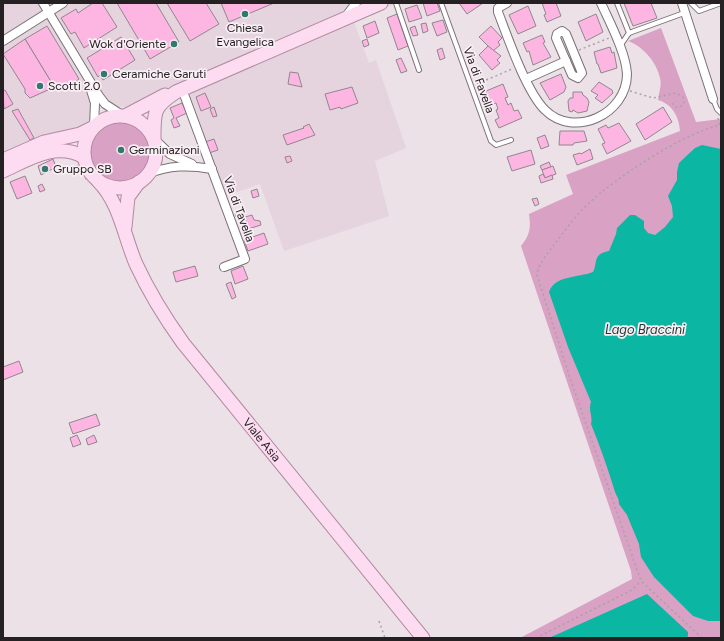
<svg xmlns="http://www.w3.org/2000/svg" width="724" height="641" viewBox="0 0 724 641" font-family="Figtree,sans-serif">
<style>
.built{fill:#e5d4de}
.green{fill:#d9a1c3}
.water{fill:#0bb6a3}
.building{fill:#fdb6e2;stroke:#90878d}
.lines{fill:none;stroke-linecap:round;stroke-linejoin:round}
.service-casing{stroke:#7a7176;stroke-width:6}
.minor-casing{stroke:#7a7176;stroke-width:10}
.primary-casing{stroke:#b18aa2;stroke-width:15}
.path{stroke:#a9a1a6;stroke-width:1.5;stroke-dasharray:2 3;stroke-linecap:butt}
.service{stroke:#fff;stroke-width:4}
.minor{stroke:#fff;stroke-width:8}
.primary{stroke:#fddbf0;stroke-width:13}
.poi-dot{fill:#32786d;stroke:#f9eef4;stroke-width:1.5}
.labels{text-anchor:middle;dominant-baseline:central;stroke-width:3.5;stroke-linejoin:round;paint-order:stroke}
.poi-label{font-size:12px;fill:#252123;stroke:#f9eef4;text-anchor:start}
.street-label{font-size:12px;fill:#252123;stroke:#f9eef4}
.water-label{font-size:13px;font-style:italic;fill:#213934;stroke:#f9eef4}
</style>
<rect width="100%" height="100%" fill="#ebe1e7"/>
<polygon class="built" points="3,3 397,3 354,22 369,63 376,60 406,148 375,161 389,216 284,251 260,184 226,196 184,81 128,108 115,106 94,94 91,118 82,128 3,155"/>
<g class="green">
<path d="M661 28 696 122 721 119V638H520L632 579 631 571 521 246C530 235 531 228 529 214L573 194 566 175 680 131C679 116 672 104 658 100 659 92 662 85 660 78 657 63 643 46 628 41Z"/>
<circle cx="120" cy="152" r="30"/>
</g>
<g class="water">
<path d="M702 145 721 149V621H708L693 616 654 577 641 557 639 544 627 515 619 504C619 498 617 497 615 492 608 469 600 446 591 424 593 416 588 411 591 402L568 347 549 292C555 275 578 278 593 272 598 263 592 254 609 251L616 234 617 228 630 215H635L644 221V228L648 233 655 235 665 227 673 217 672 206 668 196 677 180V172L679 163 695 148Z"/>
<polygon points="647,594 688,632 688,636 686,638 549,638"/>
</g>
<g class="building">
<polygon points="93,3 102,3 117,27 84,48 75,32 71,34 61,18 76,9 78,13"/>
<polygon points="117,3 156,3 179,42 150,59"/>
<polygon points="167,3 206,3 219,24 190,41"/>
<polygon points="221,3 274,3 229,22"/>
<polygon points="423,3 437,3 440,11 427,16"/>
<polygon points="459,3 483,3 467,14"/>
<polygon points="542,3 556,3 561,16 547,22 544,15 546,14"/>
<polygon points="624,3 651,3 657,18 633,26"/>
<polygon points="417,5 422,18 409,22 405,9"/>
<polygon points="528,6 536,26 518,34 509,15"/>
<polygon points="397,14 408,46 398,50 387,18"/>
<polygon points="596,14 603,32 586,41 578,22"/>
<polygon points="443,20 447,32 437,36 432,23"/>
<polygon points="375,21 379,33 367,38 363,26"/>
<polygon points="426,23 428,31 423,33 421,24"/>
<polygon points="47,26 79,79 67,87 66,84 56,90 25,39"/>
<polygon points="415,26 418,35 413,36 410,28"/>
<polygon points="491,26 502,38 498,42 500,45 493,51 479,37"/>
<polygon points="542,35 545,42 543,43 551,57 533,65 529,51 527,52 523,43"/>
<polygon points="121,37 135,60 103,80 100,75 98,77 87,58"/>
<polygon points="25,39 53,85 48,90 30,98 25,93 25,89 3,54"/>
<polygon points="367,39 369,45 364,47 362,41"/>
<polygon points="488,46 501,56 497,60 500,63 492,70 479,55"/>
<polygon points="610,47 612,53 614,52 617,68 601,73 598,64 597,64 594,52"/>
<polygon points="442,48 445,58 440,60 437,50"/>
<polygon points="401,58 407,71 401,73 396,60"/>
<polygon points="290,72 298,73 302,87 288,84"/>
<polygon points="561,74 566,87 564,92 550,100 540,83"/>
<polygon points="599,82 612,90 613,93 602,103 595,98 598,95 591,91"/>
<polygon points="503,84 508,97 505,98 508,105 511,103 514,111 518,110 522,118 499,128 495,120 499,118 496,110 498,109 496,103 491,105 486,91"/>
<polygon points="352,87 358,103 341,109 340,107 330,110 325,94"/>
<polygon points="5,90 13,104 4,109 3,91"/>
<polygon points="573,92 582,92 583,95 587,98 589,102 587,111 578,113 573,110 572,112 569,111 568,101 570,98 573,98"/>
<polygon points="205,93 211,107 201,111 196,97"/>
<polygon points="182,103 187,113 176,118 180,126 174,128 171,120 174,118 170,108"/>
<polygon points="214,107 217,116 213,117 210,109"/>
<polygon points="663,107 672,122 645,140 636,124"/>
<polygon points="18,109 34,138 30,140 12,111"/>
<polygon points="619,123 631,141 607,154 602,144 605,143 598,129 606,125 608,128"/>
<polygon points="309,124 315,135 287,145 283,135 304,128 303,127"/>
<polygon points="560,131 584,131 587,141 574,143 573,145 559,145"/>
<polygon points="545,135 549,146 541,149 537,138"/>
<polygon points="214,139 218,150 209,153 205,142"/>
<polygon points="590,149 593,159 577,165 573,155 580,153 581,154"/>
<polygon points="531,150 535,164 512,171 507,157"/>
<polygon points="290,156 292,161 287,163 285,157"/>
<polygon points="53,159 56,167 41,175 38,166"/>
<polygon points="549,162 551,167 542,170 540,166"/>
<polygon points="553,166 556,174 545,178 542,170"/>
<polygon points="543,174 545,178 552,175 553,179 541,183 539,176"/>
<polygon points="25,176 32,193 17,199 10,182"/>
<polygon points="42,184 45,190 40,192 38,186"/>
<polygon points="257,189 259,196 253,198 251,191"/>
<polygon points="537,198 539,204 535,206 532,199"/>
<polygon points="241,211 243,214 236,217 235,213"/>
<polygon points="252,215 254,220 260,221 261,225 248,229 245,217"/>
<polygon points="264,233 268,244 248,251 244,240"/>
<polygon points="195,266 198,276 176,282 173,272"/>
<polygon points="243,266 248,279 235,284 231,271"/>
<polygon points="231,282 236,297 232,299 226,284"/>
<polygon points="19,361 23,372 3,380 3,367"/>
<polygon points="96,414 100,425 73,434 69,423"/>
<polygon points="77,435 81,444 73,447 70,438"/>
<polygon points="94,435 97,442 88,445 86,439"/>
</g>
<g class="lines">
<g class="service-casing">
<g id="service">
<polyline points="396,3 419,70"/>
<polyline points="441,3 491,141 496,145 511,140"/>
<polyline points="617,3 629,33 684,13"/>
<polyline points="691,3 699,11 721,3"/>
<polyline points="620,46 629,33"/>
<polyline points="713,99 717,109 721,113"/>
</g>
</g>
<g class="minor-casing">
<g id="minor">
<polyline points="43,3 99,96 105,104 122,115"/>
<path d="M507 3 498 8V12C508 38 526 91 545 110 574 139 627 114 627 74 626 53 610 23 601 3"/>
<polyline points="682,3 713,99"/>
<polyline points="347,15 356,3"/>
<polygon points="562,31 566,34 582,73 578,78 572,75 556,38 557,34"/>
<polyline points="3,41 63,3"/>
<polyline points="526,79 566,61"/>
<polyline points="90,87 95,103 94,126"/>
<polyline points="185,97 245,259 224,267"/>
<polyline points="154,139 170,154 192,164"/>
<path d="M148 174C169 165 189 165 212 169"/>
</g>
</g>
<g class="primary-casing">
<g id="primary">
<circle cx="120" cy="152" r="36"/>
<polyline points="125,116 165,95"/>
<path d="M154 139C154 112 153 107 176 92L381 3"/>
<polyline points="3,160 44,142 80,134 92,128"/>
<path d="M3 171C29 159 56 141 84 157"/>
<path id="s1" d="M98 181C120 203 124 236 136 264 149 292 165 318 183 343L423 638"/>
<polyline points="125,227 128,197 139,182"/>
</g>
</g>
<g class="path">
<polyline points="579,50 609,38"/>
<polyline points="477,84 512,69"/>
<polyline points="630,91 653,98 676,93 683,97 684,103 680,107 675,107 673,104 676,101"/>
<polyline points="718,118 719,125"/>
<polyline points="77,165 88,182"/>
<polyline points="379,621 385,638"/>
<polyline points="536,638 632,590 641,581"/>
<path d="M702 638 641 581 570 378 537 275C538 264 547 255 553 246 564 232 575 216 588 204 615 178 685 132 721 125"/>
<polyline points="716,638 721,636"/>
</g>
<use href="#service" class="service"/>
<use href="#minor" class="minor"/>
<use href="#primary" class="primary"/>
</g>
<g class="poi-dot">
<circle cx="245" cy="14" r="4"/>
<circle cx="174" cy="44" r="4"/>
<circle cx="104" cy="74" r="4"/>
<circle cx="40" cy="86" r="4"/>
<circle cx="121" cy="150" r="4"/>
<circle cx="45" cy="169" r="4"/>
</g>
<g class="labels">
<g class="poi-label">
<text x="245" y="28" text-anchor="middle">Chiesa<tspan x="245" dy="14">Evangelica</tspan></text>
<text x="166" y="44" text-anchor="end">Wok d'Oriente</text>
<text x="112" y="74">Ceramiche Garuti</text>
<text x="48" y="86">Scotti 2.0</text>
<text x="129" y="150">Germinazioni</text>
<text x="53" y="169">Gruppo SB</text>
</g>
<g class="street-label">
<text transform="translate(479 80) rotate(70)">Via di Favella</text>
<text transform="translate(239 209) rotate(70)">Via di Tavella</text>
<text stroke="none"><textPath href="#s1" startOffset="309">Viale Asia</textPath></text>
</g>
<g class="water-label">
<text x="645" y="329">Lago Braccini</text>
</g>
</g>
<rect width="724" height="641" fill="none" stroke="#252123" stroke-width="8"/>
</svg>
